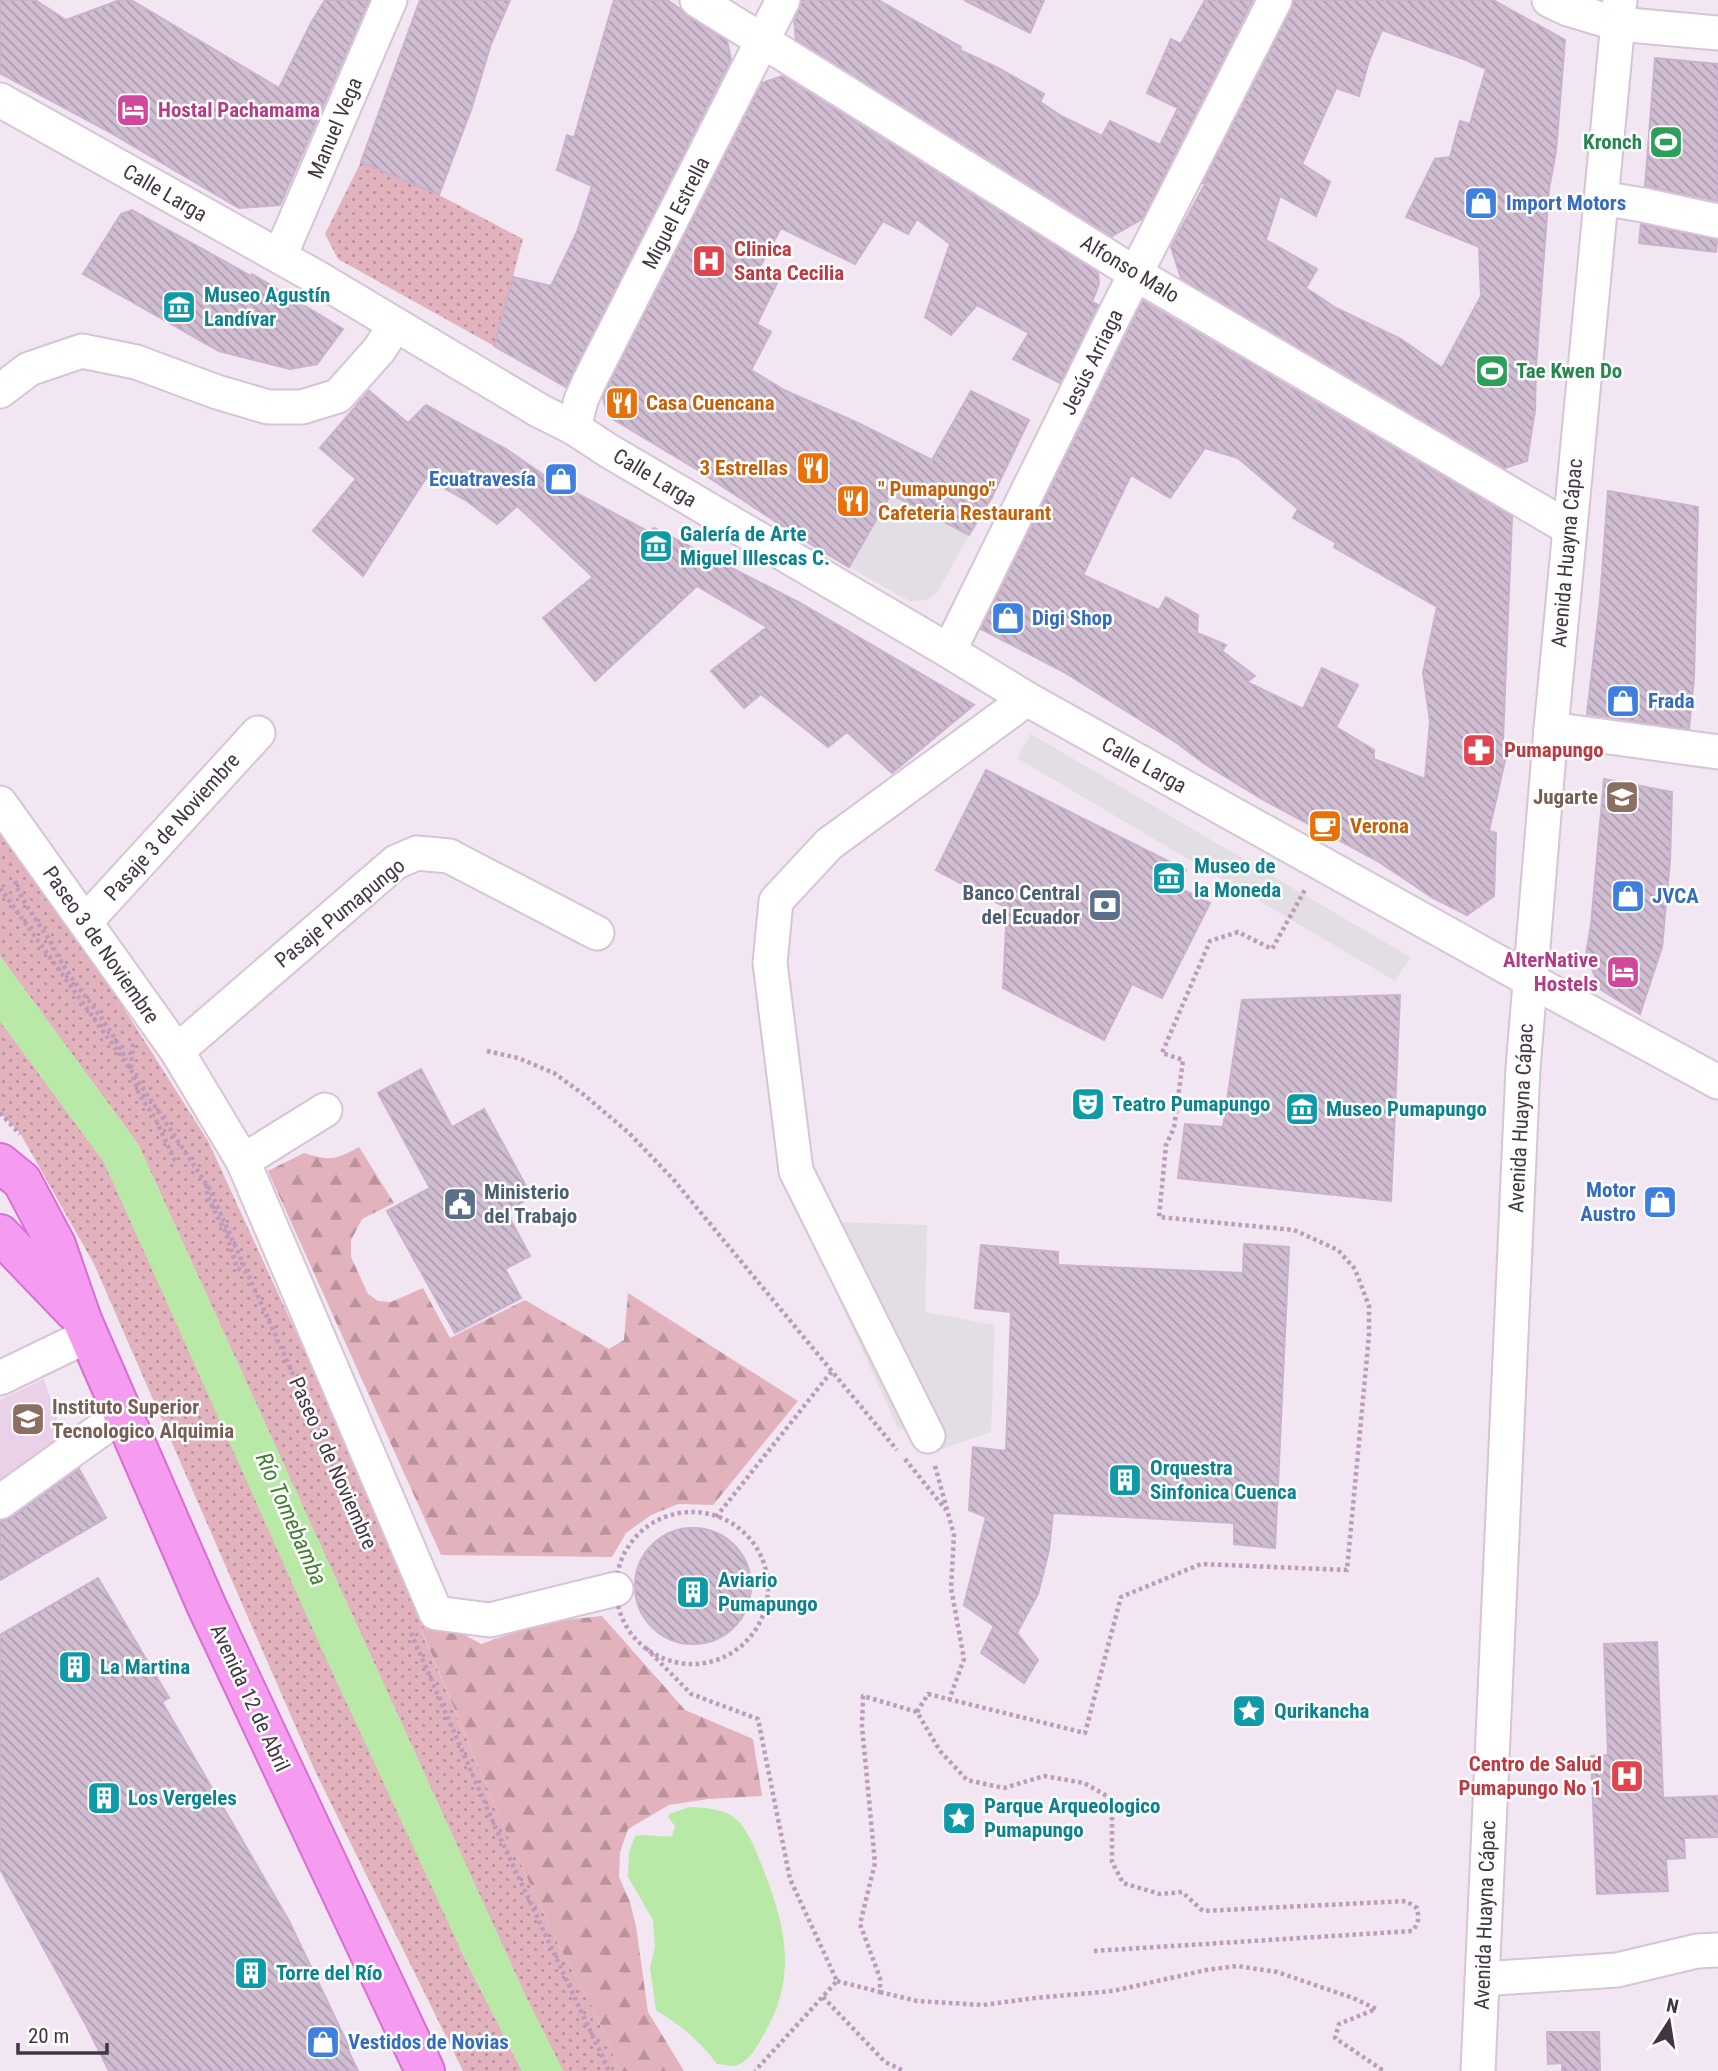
<svg xmlns="http://www.w3.org/2000/svg" width="1718" height="2071" viewBox="0 0 1718 2071" font-family="'Roboto Condensed',sans-serif">
<style>
.education{fill:#e9d1e8}
.green{fill:url(#green-dots)}
.forest{fill:url(#forest-firs)}
.parking{fill:#e2dee3}
.water{fill:#b9e9a7}
.building{fill:url(#building-back-hatch);stroke:#cab1cc;stroke-width:2;fill-rule:evenodd}
.lines{fill:none;stroke-linecap:round;stroke-linejoin:round}
.minor-casing{stroke:#d7c4d7;stroke-width:37}
.major-casing{stroke:#d96dd6;stroke-width:42}
.path{stroke:#bc9cbd;stroke-width:4.5;stroke-dasharray:3.5 3.5;stroke-linecap:butt}
.minor{stroke:#fff;stroke-width:33}
.major{stroke:#f59cf1;stroke-width:38}
.labels{text-anchor:middle;dominant-baseline:central;stroke-width:5;stroke-linejoin:round;paint-order:stroke}
.hotel-label{font-size:21px;font-weight:bold;fill:#b23c85;stroke:#fff;text-anchor:start}
.street-label{font-size:21px;fill:#433644;stroke:#fff}
.leisure-label{font-size:21px;font-weight:bold;fill:#27864d;stroke:#fff;text-anchor:end}
.shop-label{font-size:21px;font-weight:bold;fill:#366cbe;stroke:#fff;text-anchor:start}
.health-label{font-size:21px;font-weight:bold;fill:#be3a42;stroke:#fff;text-anchor:start}
.culture-label{font-size:21px;font-weight:bold;fill:#0d838f;stroke:#fff;text-anchor:start}
.food-label{font-size:21px;font-weight:bold;fill:#c56008;stroke:#fff;text-anchor:start}
.education-label{font-size:21px;font-weight:bold;fill:#785e54;stroke:#fff;text-anchor:end}
.service-label{font-size:21px;font-weight:bold;fill:#4e5e75;stroke:#fff;text-anchor:end}
.water-label{font-size:23px;font-style:italic;fill:#43812f;stroke:#fff}
</style>
<defs>
<pattern id="green-dots" width="8" height="8" patternUnits="userSpaceOnUse" patternTransform="scale(1.75)"><rect width="8" height="8" fill="#e2b2bd"/><path d="M2 2h.1M6 6h.1" fill="none" stroke="#b9929b" stroke-width="1.8" stroke-linecap="round"/></pattern>
<pattern id="forest-firs" width="22" height="20" patternUnits="userSpaceOnUse" patternTransform="scale(1.75)"><rect width="22" height="20" fill="#e2b2bd"/><path d="M5 1l3.5 6h-7zM16 11l3.5 6h-7z" fill="#b9929b"/></pattern>
<pattern id="building-back-hatch" width="6" height="6" patternUnits="userSpaceOnUse" patternTransform="scale(1.75)"><rect width="6" height="6" fill="#d1bdd2"/><path d="M-1 5l2 2M0 0l6 6M5-1l2 2" fill="none" stroke="#ab9aac"/></pattern>
</defs>
<rect width="100%" height="100%" fill="#f1e6f1"/>
<polygon class="education" points="44,1379 63,1438 0,1489 0,1400"/>
<g class="green">
<polygon points="361,162 439,195 523,239 494,346 338,259 325,234"/>
<polygon points="0,823 90,955 208,1141 430,1624 421,1630 503,1825 554,1936 598,2019 620,2071 563,2071 526,1997 138,1144 0,956"/>
<polygon points="0,1021 104,1162 466,1961 522,2071 463,2071 315,1771 94,1264 20,1133 0,1113"/>
</g>
<g class="forest">
<path d="M359 1147 394 1203 362 1219 351 1240V1257L368 1294 378 1301 391 1302 423 1288 450 1338 525 1300 609 1349 624 1340 628 1293 798 1401 713 1505 678 1504 651 1515 626 1533 612 1557 441 1555 268 1171 304 1153C329 1161 336 1160 359 1147Z"/>
<polygon points="602,1616 685,1710 753,1739 762,1796 708,1799 669,1805 628,1829 620,1852 619,1877 630,1902 636,1926 648,2012 684,2071 620,2071 598,2019 554,1936 503,1825 421,1629 438,1620 481,1644 545,1622"/>
</g>
<g class="parking">
<polygon points="893,495 969,535 937,593 929,599 911,602 849,567"/>
<polygon points="1031,734 1410,957 1395,981 1017,758"/>
<polygon points="803,1221 927,1225 925,1312 995,1325 991,1432 942,1449 928,1436 898,1428"/>
</g>
<g class="water">
<polygon points="0,956 138,1144 526,1997 563,2071 522,2071 466,1961 323,1652 104,1162 0,1021"/>
<path d="M689 1807C704 1808 724 1808 736 1819 750 1832 757 1854 764 1871 787 1931 797 1978 763 2036 756 2048 748 2064 733 2066 729 2066 722 2064 717 2064 700 2041 680 2025 656 2010L650 1968 655 1946 653 1920 628 1877 629 1852 635 1836C646 1833 659 1838 672 1836L675 1826 668 1817 669 1814Z"/>
</g>
<g class="building">
<polygon points="0,0 35,0 66,20 120,0 131,0 279,88 311,23 325,0 369,0 280,205 239,208 104,129 0,73"/>
<polygon points="420,0 510,0 491,44 472,107 439,195 361,162"/>
<polygon points="614,0 667,0 680,9 687,16 727,41 731,59 566,387 494,346 513,277 551,286 577,232 592,186 557,170 567,135 574,138"/>
<polygon points="802,0 878,0 961,47 960,50 1000,69 1044,94 1040,102 1063,117 1102,136 1110,121 1160,145 1178,108 1147,93 1171,39 1181,44 1205,0 1253,0 1142,219 1112,236 796,39 794,21"/>
<polygon points="964,0 1044,0 1030,33"/>
<path d="M1294 0H1493L1565 40 1556 151 1549 189 1543 268 1536 366 1535 410 1527 461 1505 468 1181 278 1171 247 1206 182 1203 183 1292 9ZM1382 30 1466 60 1486 69 1470 124 1460 121 1450 157 1435 159 1406 217 1479 247 1481 296 1442 368 1401 339 1336 308 1306 288 1317 269 1266 240 1280 196 1316 216 1330 182 1302 164 1336 88 1359 96 1369 61Z"/>
<polygon points="1655,58 1718,64 1718,201 1645,186"/>
<polygon points="782,76 1098,273 1099,284 1092,302 1098,305 1060,383 1013,359 1029,333 977,305 951,335 925,317 950,244 917,219 908,234 883,221 855,264 781,228 757,272 777,283 757,324 771,332 751,370 784,390 860,424 932,460 971,391 1029,420 992,497 969,535 891,494 849,567 799,537 696,469 608,416 603,398 606,390 762,83"/>
<polygon points="132,210 251,276 252,274 343,329 317,364 290,369 219,351 83,274 121,214"/>
<polygon points="1641,224 1717,240 1716,252 1639,243"/>
<path d="M1143 301 1512 517 1503 740 1506 756 1489 831 1496 833 1494 896 1467 915 1433 898 1376 860 1260 798 1205 764 1177 743 1064 672 981 629ZM1205 448 1238 458 1298 509 1293 518 1336 543 1334 547 1437 607 1423 673 1430 721 1425 779 1374 759V750L1336 727 1358 685 1322 668 1303 709 1247 682 1255 676 1222 651 1226 645 1197 633 1198 615 1166 597 1159 610 1083 575 1131 475 1170 498Z"/>
<polygon points="369,391 408,423 426,405 506,449 548,478 649,532 654,528 800,603 974,705 892,773 847,732 828,747 761,694 744,708 711,671 767,627 697,586 595,681 543,618 593,577 517,506 497,524 467,501 426,478 363,576 313,531 356,479 320,448"/>
<polygon points="1608,491 1698,507 1694,678 1689,729 1587,714 1600,601"/>
<polygon points="986,770 1186,870 1177,887 1210,903 1162,998 1132,984 1104,1040 1003,988 1007,908 936,870"/>
<polygon points="1604,779 1672,792 1670,861 1662,947 1640,1014 1600,989 1586,954 1591,925"/>
<polygon points="1400,995 1391,1201 1178,1178 1185,1124 1223,1127 1242,1000"/>
<polygon points="421,1069 452,1127 484,1109 532,1197 506,1211 530,1256 505,1269 521,1298 455,1333 387,1211 430,1188 378,1093"/>
<polygon points="1244,1244 1289,1247 1275,1548 1234,1544 1234,1523 1053,1513 1049,1550 1038,1594 1017,1633 1038,1660 1024,1683 981,1653 994,1626 964,1605 986,1517 969,1510 973,1447 1006,1451 1011,1312 975,1308 981,1245 1058,1252 1058,1265 1243,1273"/>
<polygon points="79,1469 106,1518 0,1580 0,1521 11,1518"/>
<circle cx="693" cy="1586" r="58"/>
<polygon points="98,1578 169,1698 162,1702 289,1921 350,2049 348,2050 358,2071 109,2071 86,2025 0,1869 0,1635"/>
<polygon points="1657,1642 1663,1798 1718,1796 1718,1837 1684,1838 1685,1858 1666,1859 1668,1891 1597,1894 1591,1756 1608,1755 1604,1644"/>
<polygon points="1547,2032 1599,2032 1600,2071 1562,2071 1562,2063 1548,2064"/>
</g>
<g class="lines">
<g class="minor-casing">
<g id="minor">
<polyline points="697,0 1136,274 1569,528"/>
<polyline points="1549,0 1568,9 1618,24 1718,33"/>
<polyline points="0,100 316,277 540,411 574,428 609,451 949,651 1027,699 1530,980 1718,1082"/>
<polyline points="1601,198 1643,205 1718,221"/>
<polyline points="280,256 390,0"/>
<polyline points="0,391 29,369 82,351 136,362 217,392 268,407 302,407 338,396 379,350 395,325"/>
<polyline points="574,428 581,400 589,382 783,0"/>
<polyline points="949,651 1117,310 1275,0"/>
<polyline points="1551,729 1718,752"/>
<polyline points="0,803 177,1051 243,1161 436,1613 490,1620 616,1589"/>
<polyline points="86,921 258,733"/>
<polyline points="177,1051 396,862 417,853 449,856 597,933"/>
<polyline points="243,1161 325,1110"/>
<polyline points="0,1378 89,1335"/>
<polyline points="928,1436 796,1171 770,963 776,901 829,844 1027,699"/>
<polyline points="0,1502 124,1413"/>
<polyline points="1482,1979 1617,1970 1697,1951 1718,1950"/>
<polyline points="1478,2071 1523,1068 1551,729 1620,0"/>
</g>
</g>
<g class="major-casing">
<g id="major">
<polyline points="0,1163 22,1181 56,1245 82,1320 207,1607 425,2071"/>
<polyline points="0,1234 74,1311"/>
</g>
</g>
<g class="path">
<path d="M15 881C22 902 35 918 47 936 53 945 57 956 63 965 84 997 110 1024 126 1060"/>
<polyline points="0,888 131,1070 209,1188 362,1527"/>
<polyline points="487,1051 518,1058 554,1073 583,1094 629,1133 673,1179 897,1450"/>
<polyline points="131,1068 133,1042"/>
<polyline points="133,1077 139,1094 155,1118 175,1161"/>
<polyline points="0,1113 20,1134"/>
<polyline points="206,1184 207,1196 226,1233 237,1268 246,1272"/>
<polyline points="905,1459 946,1510"/>
<polyline points="935,1466 954,1535 951,1588 964,1659 949,1700"/>
<circle cx="692" cy="1588" r="76"/>
<polyline points="716,1517 832,1371"/>
<polyline points="411,1633 497,1831 609,2071"/>
<polyline points="646,1648 691,1694 758,1719 790,1879 837,1981 755,2071"/>
<polyline points="917,1712 928,1694 1085,1733 1121,1597 1201,1564 1347,1570 1369,1335 1369,1306 1355,1269 1338,1250 1294,1230 1159,1217 1166,1145 1174,1128 1183,1060 1162,1053 1210,941 1238,932 1272,949 1306,888"/>
<path d="M837 1981 880 1992V1978L860 1924 875 1863 862 1726 863 1696 917 1712 940 1751 967 1780 1004 1788 1044 1776 1084 1783 1112 1799V1862L1123 1883 1160 1894 1182 1892 1203 1911 1406 1901 1417 1908C1419 1917 1419 1924 1412 1931L1093 1951"/>
<polyline points="880,1992 917,2001 983,2005 1035,1998 1113,1991 1206,1970 1237,1966 1277,1972 1353,1998 1376,2009 1339,2024 1335,2038 1381,2069 1381,2071"/>
<polyline points="823,1997 885,2062 904,2071"/>
</g>
<use href="#minor" class="minor"/>
<use href="#major" class="major"/>
</g>
<defs>
<g id="hotel-square" transform="scale(1.75)"><rect x="-9" y="-9" width="18" height="18" rx="4" fill="#d1479c" stroke="#fff"/><path d="M-6-4.5h1.5V1H6V5H4.5V3h-9V5H-6ZM-4 0a1.8 1.8 0 1 1 3.6 0ZM.5 0V-2.5h3Q6-2.5 6 0Z" fill="#fff"/></g>
<g id="stadium-square" transform="scale(1.75)"><rect x="-9" y="-9" width="18" height="18" rx="4" fill="#2e9e5b" stroke="#fff"/><path d="M0-5a6.5 5 0 1 0 0 10a6.5 5 0 1 0 0-10ZM-3.5-1.8h7v3.6h-7Z" fill="#fff"/></g>
<g id="shop-square" transform="scale(1.75)"><rect x="-9" y="-9" width="18" height="18" rx="4" fill="#3f7fe0" stroke="#fff"/><path d="M-5-2.5h2.3a2.7 3.5 0 0 1 5.4 0H5L5.5 6h-11ZM-1.5-2.5h3a1.5 2.3 0 0 0-3 0Z" fill="#fff"/></g>
<g id="hospital-square" transform="scale(1.75)"><rect x="-9" y="-9" width="18" height="18" rx="4" fill="#e0444e" stroke="#fff"/><path d="M-5-5h3v3.5h4V-5h3V5h-3V1.5h-4V5h-3Z" fill="#fff"/></g>
<g id="museum-square" transform="scale(1.75)"><rect x="-9" y="-9" width="18" height="18" rx="4" fill="#0f9aa8" stroke="#fff"/><path d="M0-6L6-3V-2H-6V-3ZM-5-1h2V3h-2ZM-1-1h2V3h-2ZM3-1h2V3H3ZM-6 4H6V6H-6Z" fill="#fff"/></g>
<g id="restaurant-square" transform="scale(1.75)"><rect x="-9" y="-9" width="18" height="18" rx="4" fill="#e8710a" stroke="#fff"/><path d="M-5-6h1v4h1v-4h1v4h1v-4h1v5L-1.5 .5V6h-2V.5L-5-1ZM5-6V6H3V1.5H1.5Q1.5-4 5-6Z" fill="#fff"/></g>
<g id="pharmacy-square" transform="scale(1.75)"><rect x="-9" y="-9" width="18" height="18" rx="4" fill="#e0444e" stroke="#fff"/><path d="M-2-6h4v4h4v4h-4v4h-4v-4h-4v-4h4Z" fill="#fff"/></g>
<g id="school-square" transform="scale(1.75)"><rect x="-9" y="-9" width="18" height="18" rx="4" fill="#8d6e63" stroke="#fff"/><path d="M0-5L7-2L0 1L-7-2ZM-4 1L0 2.5L4 1V4Q0 6-4 4Z" fill="#fff"/></g>
<g id="cafe-square" transform="scale(1.75)"><rect x="-9" y="-9" width="18" height="18" rx="4" fill="#e8710a" stroke="#fff"/><path d="M-5.5-4.5H6V0H3Q3 3.5 0 3.5H-2.5Q-5.5 3.5-5.5 0ZM3-3.2v2h1.7v-2ZM-6 4.5H4V6H-6Z" fill="#fff"/></g>
<g id="bank-square" transform="scale(1.75)"><rect x="-9" y="-9" width="18" height="18" rx="4" fill="#5c6f8a" stroke="#fff"/><path d="M-6-4H6V4H-6ZM0-2.3a2.3 2.3 0 1 0 0 4.6a2.3 2.3 0 1 0 0-4.6Z" fill="#fff"/></g>
<g id="theatre-square" transform="scale(1.75)"><rect x="-9" y="-9" width="18" height="18" rx="4" fill="#0f9aa8" stroke="#fff"/><path d="M-5-5.5Q0-4 5-5.5V0Q5 5 0 6Q-5 5-5 0ZM-3.3-2.5H-1v1.5H-3.3ZM1-2.5H3.3v1.5H1ZM-2.8 1Q0 5.5 2.8 1Z" fill="#fff"/></g>
<g id="civic-square" transform="scale(1.75)"><rect x="-9" y="-9" width="18" height="18" rx="4" fill="#5c6f8a" stroke="#fff"/><path d="M-.6-6.5H3V-4.5H.6V-3L4-1V1h2V6H-6V1h2V-1L-.6-3ZM-1.2 2.5V6h2.4V2.5Z" fill="#fff"/></g>
<g id="building-square" transform="scale(1.75)"><rect x="-9" y="-9" width="18" height="18" rx="4" fill="#0f9aa8" stroke="#fff"/><path d="M-4-6H4V6H1V3H-1V6H-4ZM-2.5-4.3h1.7v1.8h-1.7ZM.8-4.3h1.7v1.8H.8ZM-2.5-1h1.7V.8h-1.7ZM.8-1h1.7V.8H.8Z" fill="#fff"/></g>
<g id="sight-square" transform="scale(1.75)"><rect x="-9" y="-9" width="18" height="18" rx="4" fill="#0f9aa8" stroke="#fff"/><path d="M0-6L1.8-2.2L6-1.7L2.9 1.2L3.7 5.4L0 3.3L-3.7 5.4L-2.9 1.2L-6-1.7L-1.8-2.2Z" fill="#fff"/></g>
</defs>
<g fill-rule="evenodd">
<use href="#hotel-square" x="133" y="110"/>
<use href="#stadium-square" x="1666" y="142"/>
<use href="#shop-square" x="1481" y="203"/>
<use href="#hospital-square" x="709" y="261"/>
<use href="#museum-square" x="179" y="307"/>
<use href="#stadium-square" x="1492" y="371"/>
<use href="#restaurant-square" x="622" y="403"/>
<use href="#restaurant-square" x="813" y="468"/>
<use href="#shop-square" x="561" y="479"/>
<use href="#restaurant-square" x="853" y="501"/>
<use href="#museum-square" x="656" y="546"/>
<use href="#shop-square" x="1008" y="618"/>
<use href="#shop-square" x="1623" y="701"/>
<use href="#pharmacy-square" x="1479" y="750"/>
<use href="#school-square" x="1622" y="797"/>
<use href="#cafe-square" x="1325" y="826"/>
<use href="#museum-square" x="1169" y="878"/>
<use href="#shop-square" x="1628" y="896"/>
<use href="#bank-square" x="1105" y="905"/>
<use href="#hotel-square" x="1623" y="972"/>
<use href="#theatre-square" x="1088" y="1104"/>
<use href="#museum-square" x="1302" y="1109"/>
<use href="#shop-square" x="1660" y="1202"/>
<use href="#civic-square" x="460" y="1204"/>
<use href="#school-square" x="28" y="1419"/>
<use href="#building-square" x="1125" y="1480"/>
<use href="#building-square" x="693" y="1592"/>
<use href="#building-square" x="75" y="1667"/>
<use href="#sight-square" x="1249" y="1711"/>
<use href="#hospital-square" x="1627" y="1776"/>
<use href="#building-square" x="104" y="1798"/>
<use href="#sight-square" x="959" y="1818"/>
<use href="#building-square" x="251" y="1973"/>
<use href="#shop-square" x="323" y="2042"/>
</g>
<g class="labels">
<g class="hotel-label">
<text x="158" y="110">Hostal Pachamama</text>
<text x="1598" y="960" text-anchor="end">AlterNative<tspan x="1598" dy="24">Hostels</tspan></text>
</g>
<g class="street-label">
<text transform="translate(335 128) rotate(-67)">Manuel Vega</text>
<text transform="translate(165 193) rotate(30)">Calle Larga</text>
<text transform="translate(676 213) rotate(-63)">Miguel Estrella</text>
<text transform="translate(1130 269) rotate(31)">Alfonso Malo</text>
<text transform="translate(1092 362) rotate(-64)">Jesús Arriaga</text>
<text transform="translate(655 478) rotate(31)">Calle Larga</text>
<text transform="translate(1567 553) rotate(-85)">Avenida Huayna Cápac</text>
<text transform="translate(1144 765) rotate(29)">Calle Larga</text>
<text transform="translate(172 827) rotate(-48)">Pasaje 3 de Noviembre</text>
<text transform="translate(340 913) rotate(-39)">Pasaje Pumapungo</text>
<text transform="translate(101 945) rotate(55)">Paseo 3 de Noviembre</text>
<text transform="translate(1521 1118) rotate(-87)">Avenida Huayna Cápac</text>
<text transform="translate(333 1463) rotate(66)">Paseo 3 de Noviembre</text>
<text transform="translate(250 1698) rotate(65)">Avenida 12 de Abril</text>
<text transform="translate(1485 1915) rotate(-88)">Avenida Huayna Cápac</text>
</g>
<g class="leisure-label">
<text x="1642" y="142">Kronch</text>
<text x="1516" y="371" text-anchor="start">Tae Kwen Do</text>
</g>
<g class="shop-label">
<text x="1506" y="203">Import Motors</text>
<text x="536" y="479" text-anchor="end">Ecuatravesía</text>
<text x="1032" y="618">Digi Shop</text>
<text x="1648" y="701">Frada</text>
<text x="1652" y="896">JVCA</text>
<text x="1636" y="1190" text-anchor="end">Motor<tspan x="1636" dy="24">Austro</tspan></text>
<text x="348" y="2042">Vestidos de Novias</text>
</g>
<g class="health-label">
<text x="734" y="249">Clinica<tspan x="734" dy="24">Santa Cecilia</tspan></text>
<text x="1504" y="750">Pumapungo</text>
<text x="1602" y="1764" text-anchor="end">Centro de Salud<tspan x="1602" dy="24">Pumapungo No 1</tspan></text>
</g>
<g class="culture-label">
<text x="204" y="295">Museo Agustín<tspan x="204" dy="24">Landívar</tspan></text>
<text x="680" y="534">Galería de Arte<tspan x="680" dy="24">Miguel Illescas C.</tspan></text>
<text x="1194" y="866">Museo de<tspan x="1194" dy="24">la Moneda</tspan></text>
<text x="1112" y="1104">Teatro Pumapungo</text>
<text x="1326" y="1109">Museo Pumapungo</text>
<text x="1150" y="1468">Orquestra<tspan x="1150" dy="24">Sinfonica Cuenca</tspan></text>
<text x="718" y="1580">Aviario<tspan x="718" dy="24">Pumapungo</tspan></text>
<text x="100" y="1667">La Martina</text>
<text x="1274" y="1711">Qurikancha</text>
<text x="128" y="1798">Los Vergeles</text>
<text x="984" y="1806">Parque Arqueologico<tspan x="984" dy="24">Pumapungo</tspan></text>
<text x="276" y="1973">Torre del Río</text>
</g>
<g class="food-label">
<text x="646" y="403">Casa Cuencana</text>
<text x="788" y="468" text-anchor="end">3 Estrellas</text>
<text x="878" y="489">" Pumapungo"<tspan x="878" dy="24">Cafeteria Restaurant</tspan></text>
<text x="1350" y="826">Verona</text>
</g>
<g class="education-label">
<text x="1598" y="797">Jugarte</text>
<text x="52" y="1407" text-anchor="start">Instituto Superior<tspan x="52" dy="24">Tecnologico Alquimia</tspan></text>
</g>
<g class="service-label">
<text x="1080" y="893">Banco Central<tspan x="1080" dy="24">del Ecuador</tspan></text>
<text x="484" y="1192" text-anchor="start">Ministerio<tspan x="484" dy="24">del Trabajo</tspan></text>
</g>
<g class="water-label">
<text transform="translate(291 1519) rotate(66)">Río Tomebamba</text>
</g>
</g>
<g transform="translate(1669 2022) rotate(12)" stroke="#ffffff" stroke-width="5" paint-order="stroke">
<path d="M0-5L12 26L0 18L-12 26Z" fill="#433644"/>
<text y="-10" font-size="19" font-weight="bold" text-anchor="middle" fill="#433644">N</text>
</g>
<path d="M18 2043v10h89v-10" fill="none" stroke="#433644" stroke-width="3.5"/>
<text x="28" y="2043" font-size="21" fill="#433644" stroke="#ffffff" stroke-width="5" paint-order="stroke">20 m</text>
</svg>
